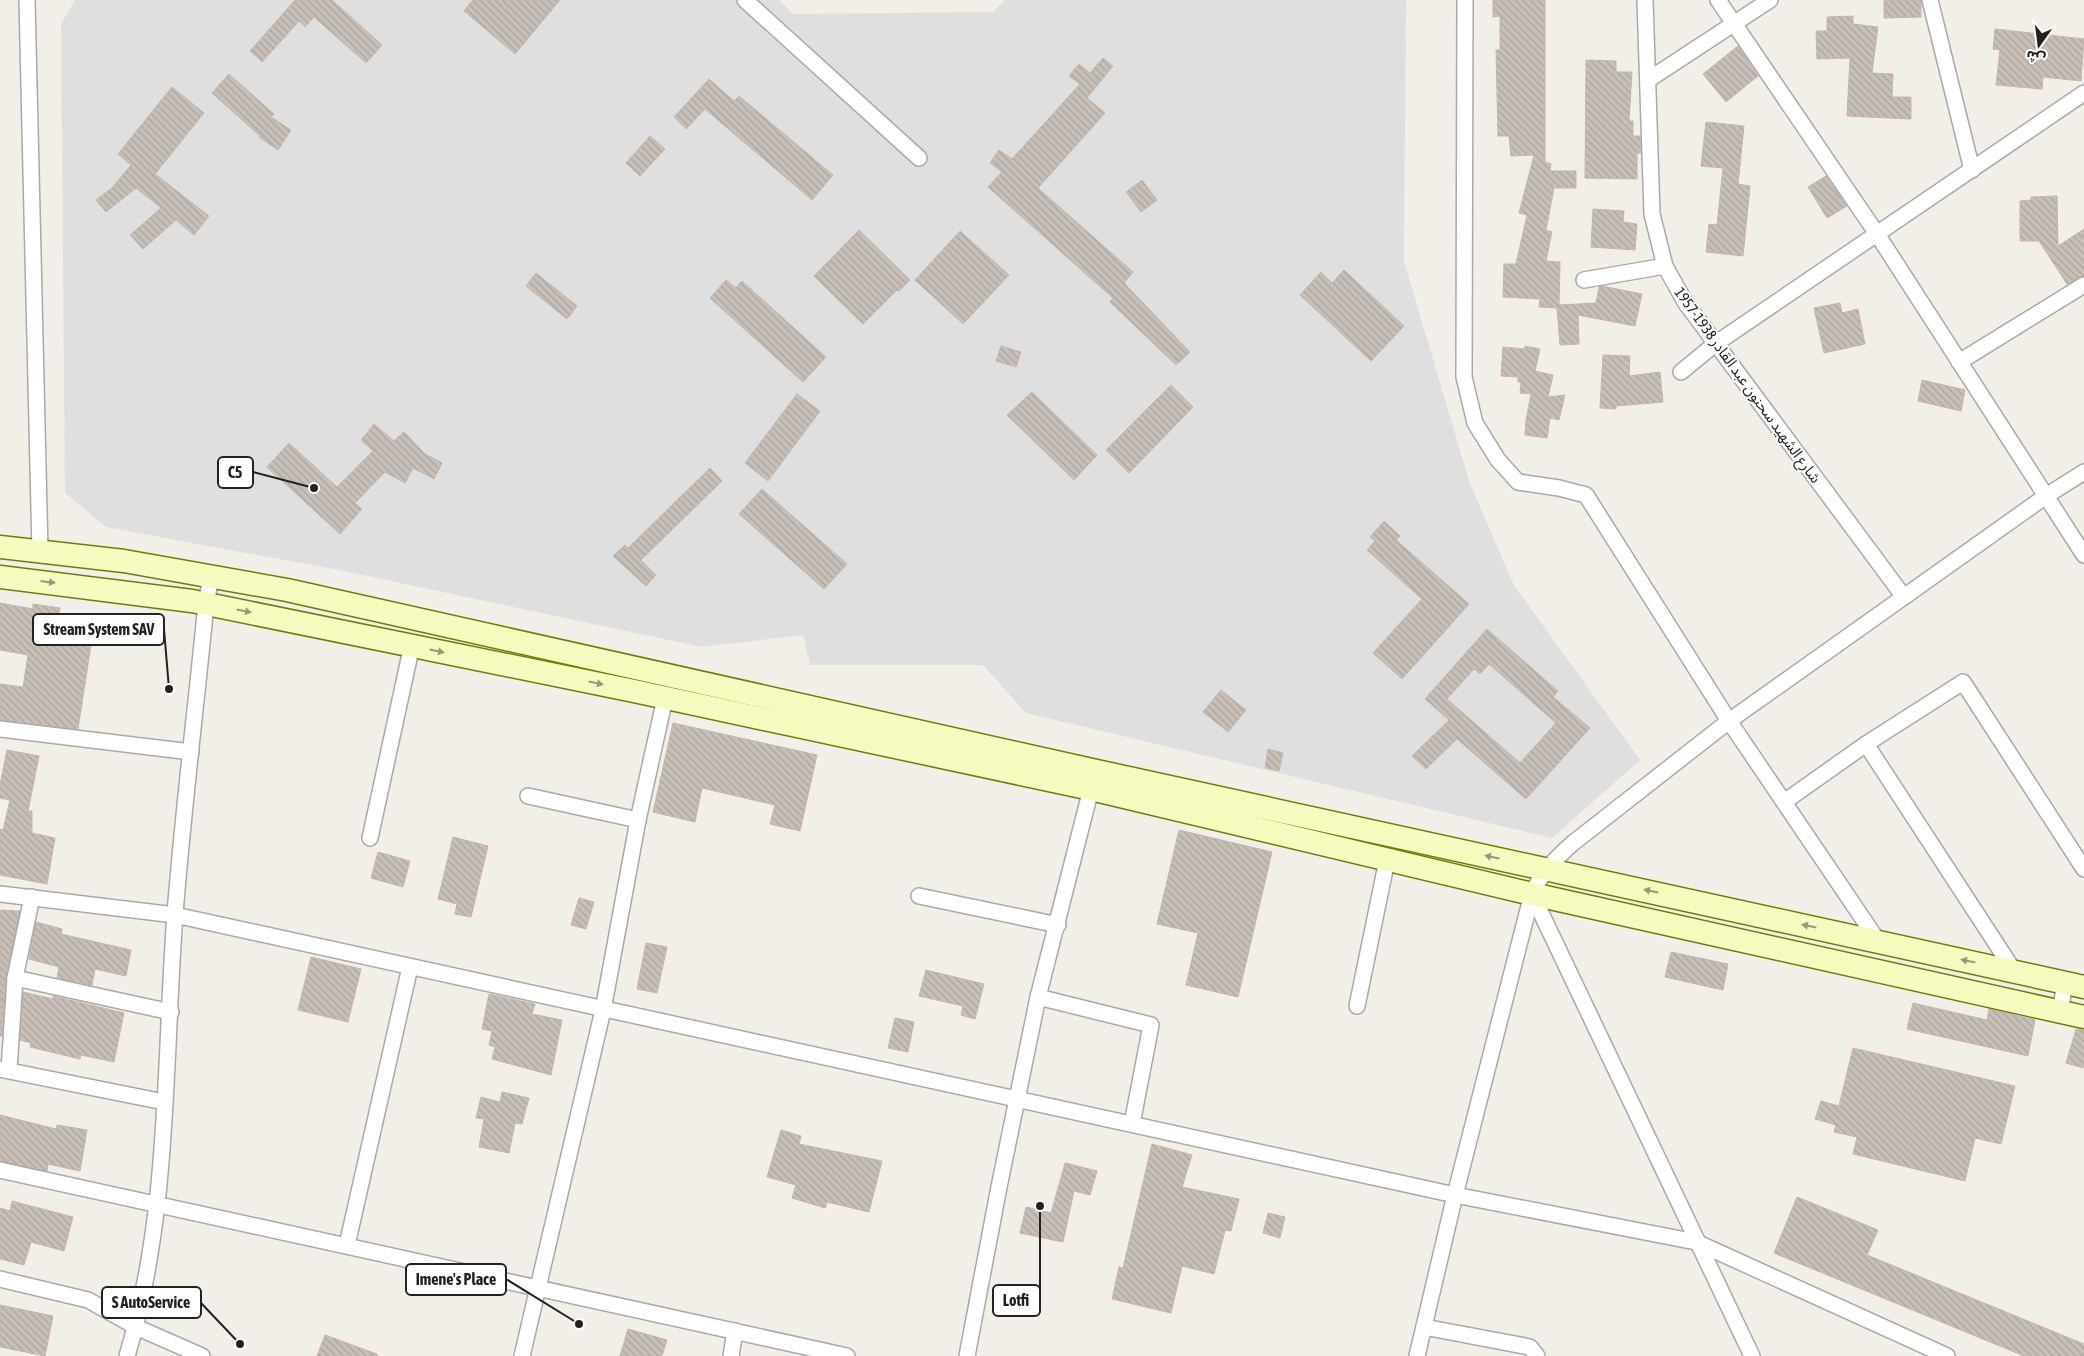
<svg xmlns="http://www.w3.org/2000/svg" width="2084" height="1356" viewBox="0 0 2084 1356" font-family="'Asap Condensed','Noto Sans Arabic',sans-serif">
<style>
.residential{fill:#e0dfdf}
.building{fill:url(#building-back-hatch);stroke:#c4b6ab;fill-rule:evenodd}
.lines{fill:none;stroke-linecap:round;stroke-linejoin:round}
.street-casing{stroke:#a9a9a9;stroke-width:18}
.secondary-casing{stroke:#707d05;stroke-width:25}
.street{stroke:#fff;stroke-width:15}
.secondary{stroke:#f7fabf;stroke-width:22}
.oneway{fill:#979978}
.labels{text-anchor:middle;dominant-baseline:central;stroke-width:4;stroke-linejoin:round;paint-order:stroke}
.street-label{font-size:15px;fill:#222;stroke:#fff}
.leader{fill:none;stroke:#222;stroke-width:2}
.callout-dot{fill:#222;stroke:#fff;stroke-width:2}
.callout{fill:#fff;stroke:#222;stroke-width:2}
.callout-label{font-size:16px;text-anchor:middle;font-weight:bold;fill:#222}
</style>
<defs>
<pattern id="building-back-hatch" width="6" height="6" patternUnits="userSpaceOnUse" patternTransform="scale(1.25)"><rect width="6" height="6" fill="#c7bfb8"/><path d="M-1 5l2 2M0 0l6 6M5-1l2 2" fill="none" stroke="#aba49e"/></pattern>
</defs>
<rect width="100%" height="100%" fill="#f2efe9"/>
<polygon class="residential" points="75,0 779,0 793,14 993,12 1005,0 1406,0 1404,261 1470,484 1514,585 1640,760 1552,838 1026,713 983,665 810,665 803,635 702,647 334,569 106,527 65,493 61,24"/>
<g class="building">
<polygon points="295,0 332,0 382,45 366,63 314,17 305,27 299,21 262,62 250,51"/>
<polygon points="473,0 560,0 515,54 464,11"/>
<polygon points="1493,0 1545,0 1545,162 1551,164 1550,171 1576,171 1576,188 1554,188 1546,230 1552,232 1546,261 1560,262 1559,305 1596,303 1599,287 1602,286 1642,294 1635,326 1578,315 1579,344 1560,345 1557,308 1539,307 1540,299 1503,297 1504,264 1516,264 1527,215 1519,213 1534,155 1511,156 1509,136 1498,136 1496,50 1500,50 1500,16 1493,17"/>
<polygon points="1884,0 1921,0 1921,17 1884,18"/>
<polygon points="1853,16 1853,24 1878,27 1872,73 1893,74 1892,97 1911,97 1911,119 1847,116 1850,58 1817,59 1816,31 1827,31 1827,17"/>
<polygon points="1995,29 2084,39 2081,81 2043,77 2042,89 1996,85 2000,50 1993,49"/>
<polygon points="1738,46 1758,76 1726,102 1703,74"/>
<polygon points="1103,58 1113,66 1087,98 1105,113 1038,188 1133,272 1124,283 1190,352 1176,365 1110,302 1113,298 988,187 1002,172 990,163 999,150 1012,159 1080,84 1069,76 1079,64 1090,73"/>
<polygon points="1586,60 1616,61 1616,72 1632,72 1629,121 1633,121 1633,136 1640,136 1641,153 1637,153 1637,179 1585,178"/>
<polygon points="229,74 274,114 271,117 291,130 278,150 259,137 260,136 212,93"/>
<polygon points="709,79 734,101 739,96 833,175 812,200 705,109 686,129 674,117"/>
<polygon points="172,87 204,113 155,174 209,216 194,235 176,220 143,249 130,235 161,208 136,188 106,212 96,200 112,188 131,165 118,154"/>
<polygon points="1706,122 1744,126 1738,184 1750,186 1743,256 1706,252 1709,224 1717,225 1723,168 1701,166"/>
<polygon points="650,136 665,149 640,176 626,163"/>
<polygon points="1826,176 1847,206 1827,218 1808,187"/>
<polygon points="1142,180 1157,200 1141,212 1126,192"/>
<polygon points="2057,196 2058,246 2084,229 2084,276 2067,284 2039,241 2020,241 2020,201 2031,200 2031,197"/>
<polygon points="1593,209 1624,211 1623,222 1637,224 1635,250 1591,247"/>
<polygon points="859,230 910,280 899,291 897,290 863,324 814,276"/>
<polygon points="960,231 1009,275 963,324 915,280"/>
<polygon points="1344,270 1404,326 1371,361 1300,295 1321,272 1332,283"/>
<polygon points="536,273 577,306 567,319 526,286"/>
<polygon points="726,280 736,288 742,281 826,357 803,382 710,298"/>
<polygon points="1840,303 1842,313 1858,309 1865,344 1824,353 1814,308"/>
<polygon points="1001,346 1021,352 1016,367 996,361"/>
<polygon points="1525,346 1540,349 1535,371 1553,375 1548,397 1565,395 1559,420 1550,418 1547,438 1525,435 1526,420 1531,394 1520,393 1521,382 1518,382 1518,377 1501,376 1503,347 1525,349"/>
<polygon points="1603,355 1630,356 1629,376 1660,372 1663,402 1616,406 1616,409 1600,408"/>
<polygon points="1922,380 1965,390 1961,411 1918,401"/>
<polygon points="1171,385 1193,407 1129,473 1106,450"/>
<polygon points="1032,392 1097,455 1074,480 1007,415"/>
<polygon points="797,394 820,411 768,481 745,463"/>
<polygon points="374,424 394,441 404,432 425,454 442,463 434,479 413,468 405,483 385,472 355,503 362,509 340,534 267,467 289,443 337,487 373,451 361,440"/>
<polygon points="710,468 722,481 641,560 656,575 646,586 613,556 625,545 628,548"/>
<polygon points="762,489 847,564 824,589 739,514"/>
<polygon points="1384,521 1400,536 1396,540 1469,604 1402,679 1373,653 1422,599 1367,550 1375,541 1370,537"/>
<polygon points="0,603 33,609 33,604 60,608 59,614 95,619 78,729 0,720 0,684 23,687 28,655 0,650"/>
<path d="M1487 629 1558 691 1553 697 1590 728 1526 799 1457 739 1426 769 1412 756 1449 720 1425 699ZM1489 664 1556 723 1520 763 1447 699 1474 669 1480 674Z"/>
<polygon points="1221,690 1246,710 1228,732 1203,712"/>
<polygon points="673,723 817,755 800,831 770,824 775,805 702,788 695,822 653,812"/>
<polygon points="1268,749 1283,753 1279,771 1265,768"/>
<polygon points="7,750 39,756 28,811 32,811 32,833 55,838 47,884 0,875 0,829 3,830 10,800 0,798 0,785"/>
<polygon points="1179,830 1272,852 1238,997 1186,985 1198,933 1157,924"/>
<polygon points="453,837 488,846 471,917 455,914 457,904 438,899"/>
<polygon points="378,852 410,861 403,887 371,878"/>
<polygon points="579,898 594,902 586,929 571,925"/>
<polygon points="0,910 20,911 6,976 2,1036 0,1036"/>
<polygon points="36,922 62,929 61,934 131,950 126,976 95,969 92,985 57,978 59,967 29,959"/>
<polygon points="646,943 667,947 657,993 637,989"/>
<polygon points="1671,952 1728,964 1723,990 1665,977"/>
<polygon points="311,957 361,969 348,1022 298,1010"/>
<polygon points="926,970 984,984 975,1019 961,1015 963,1006 919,996"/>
<polygon points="23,992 53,999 53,996 124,1013 114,1062 81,1055 80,1059 30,1047 31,1043 20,1040"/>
<polygon points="489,994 535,1004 532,1014 562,1020 551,1075 492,1059 495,1047 489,1045 492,1031 482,1029"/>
<polygon points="1913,1003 1987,1020 1989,1009 2035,1020 2028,1056 1907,1029"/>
<polygon points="895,1018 914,1022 908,1052 888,1048"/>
<polygon points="2076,1029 2084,1030 2084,1068 2066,1063"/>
<polygon points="1853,1048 2015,1086 2001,1144 1975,1138 1965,1181 1853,1154 1857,1137 1834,1132 1836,1125 1815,1119 1821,1101 1839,1106"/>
<polygon points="502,1092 529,1098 522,1124 515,1123 509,1153 479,1147 484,1119 476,1118 481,1097 500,1102"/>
<polygon points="0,1115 56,1129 57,1125 87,1130 80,1171 48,1164 47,1171 0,1161"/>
<polygon points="781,1130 801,1136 799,1144 882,1161 869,1212 827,1202 825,1208 792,1198 796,1185 767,1177"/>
<polygon points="1152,1144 1192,1155 1182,1187 1239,1199 1231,1231 1225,1230 1214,1274 1182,1266 1171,1313 1112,1299 1119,1267 1123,1268"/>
<polygon points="1065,1163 1097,1171 1090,1195 1074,1191 1063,1242 1020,1233 1026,1207 1051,1213"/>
<polygon points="1797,1197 1878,1230 1867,1255 2084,1344 2084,1356 2024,1356 1774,1253"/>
<polygon points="12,1201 73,1217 64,1251 31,1242 24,1265 0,1259 0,1208 10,1211"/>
<polygon points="1268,1213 1285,1217 1280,1238 1263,1233"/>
<polygon points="0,1305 53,1316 45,1356 0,1347"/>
<polygon points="628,1329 667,1340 662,1356 620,1356"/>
<polygon points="325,1335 377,1354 377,1356 317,1356"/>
</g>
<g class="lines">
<g class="street-casing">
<g id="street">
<polyline points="27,0 40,552"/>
<polyline points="745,0 919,158"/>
<polyline points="1465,0 1464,377 1475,423 1498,460 1518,482 1559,488 1586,495 1729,721 1878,941"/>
<polyline points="1645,0 1652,214 1665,266 1685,302 1904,597"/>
<polyline points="1718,0 1877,234 2084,555"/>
<polyline points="1930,0 1972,170"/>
<polyline points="1648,80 1770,0"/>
<polyline points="1584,280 1665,266"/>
<polyline points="1959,362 2084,285"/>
<polyline points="1681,372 1715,344 2084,93"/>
<polyline points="0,729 191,752"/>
<polyline points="528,796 638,820"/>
<polyline points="1784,802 1866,744"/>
<polyline points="370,838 412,645"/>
<polyline points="0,894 175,915 1455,1195 1696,1242 1947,1356"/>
<polyline points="1532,894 1752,1356"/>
<polyline points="919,896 1058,925"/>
<polyline points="2014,971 1866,744 1963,682 2084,869"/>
<polyline points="15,978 171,1012"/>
<polyline points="1038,997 1151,1025 1132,1124"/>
<polyline points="1357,1006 1387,860"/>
<polyline points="2060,1012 2065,983"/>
<polyline points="0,1069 164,1102"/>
<polyline points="9,1070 15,978 32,897"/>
<polyline points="0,1170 847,1356"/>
<polyline points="347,1245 410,967"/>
<polyline points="0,1279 88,1300 136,1327 202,1356"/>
<polyline points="1424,1327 1530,1347 1537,1356"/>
<path d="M127 1356C170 1213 164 1062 175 914 183 811 196 707 206 604L211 576"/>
<polyline points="522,1356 603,1010 638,820 665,698"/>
<polyline points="731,1356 735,1331"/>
<polyline points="967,1356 999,1187 1038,997 1091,789 1091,781"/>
<path d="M1417 1356 1455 1195 1532 894C1541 873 1556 858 1573 843L1729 721 2046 496 2084 472"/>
</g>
</g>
<g class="secondary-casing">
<g id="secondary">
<polyline points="0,547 124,561 287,590 1092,770 2084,987"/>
<polyline points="0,577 192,601 634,691 1091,789 1532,894 2084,1017"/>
</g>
</g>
<use href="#street" class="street"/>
<use href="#secondary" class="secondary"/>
</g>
<defs><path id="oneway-solid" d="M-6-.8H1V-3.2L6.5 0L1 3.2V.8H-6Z" transform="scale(1.25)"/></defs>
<g class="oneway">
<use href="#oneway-solid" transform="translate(48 582) rotate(7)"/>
<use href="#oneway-solid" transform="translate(244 611) rotate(11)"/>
<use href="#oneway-solid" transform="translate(437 651) rotate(12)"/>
<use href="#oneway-solid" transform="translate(596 683) rotate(12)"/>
<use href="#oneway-solid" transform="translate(1492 857) rotate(-168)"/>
<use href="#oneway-solid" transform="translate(1651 891) rotate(-168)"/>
<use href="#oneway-solid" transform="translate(1809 926) rotate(-168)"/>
<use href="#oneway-solid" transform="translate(1968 961) rotate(-168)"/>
</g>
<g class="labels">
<g class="street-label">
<text transform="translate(1748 385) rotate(54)">شارع الشهيد سحنون عبد القادر 1938-1957</text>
</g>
</g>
<path class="leader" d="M314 488L253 472M169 689L164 629M579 1324L506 1279M1040 1206L1040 1300M240 1344L201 1303"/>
<g class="callout-dot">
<circle cx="314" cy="488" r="5"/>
<circle cx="169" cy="689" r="5"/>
<circle cx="579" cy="1324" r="5"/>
<circle cx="1040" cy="1206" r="5"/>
<circle cx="240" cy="1344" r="5"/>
</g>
<g class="callout">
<rect x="218" y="457" width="35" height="31" rx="5"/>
<rect x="33" y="614" width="131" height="31" rx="5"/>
<rect x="406" y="1264" width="100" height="31" rx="5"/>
<rect x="993" y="1285" width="47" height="31" rx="5"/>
<rect x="102" y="1287" width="99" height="31" rx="5"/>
</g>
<g class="callout-label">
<text x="235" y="478">C5</text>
<text x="99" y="635">Stream System SAV</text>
<text x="456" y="1285">Imene's Place</text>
<text x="1016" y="1306">Lotfi</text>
<text x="151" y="1308">S AutoService</text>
</g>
<g transform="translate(2039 45) rotate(194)" stroke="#ffffff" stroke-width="4" paint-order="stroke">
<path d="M0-4L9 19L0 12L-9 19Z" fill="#222222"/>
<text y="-8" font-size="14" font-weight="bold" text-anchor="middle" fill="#222222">ش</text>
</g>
</svg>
